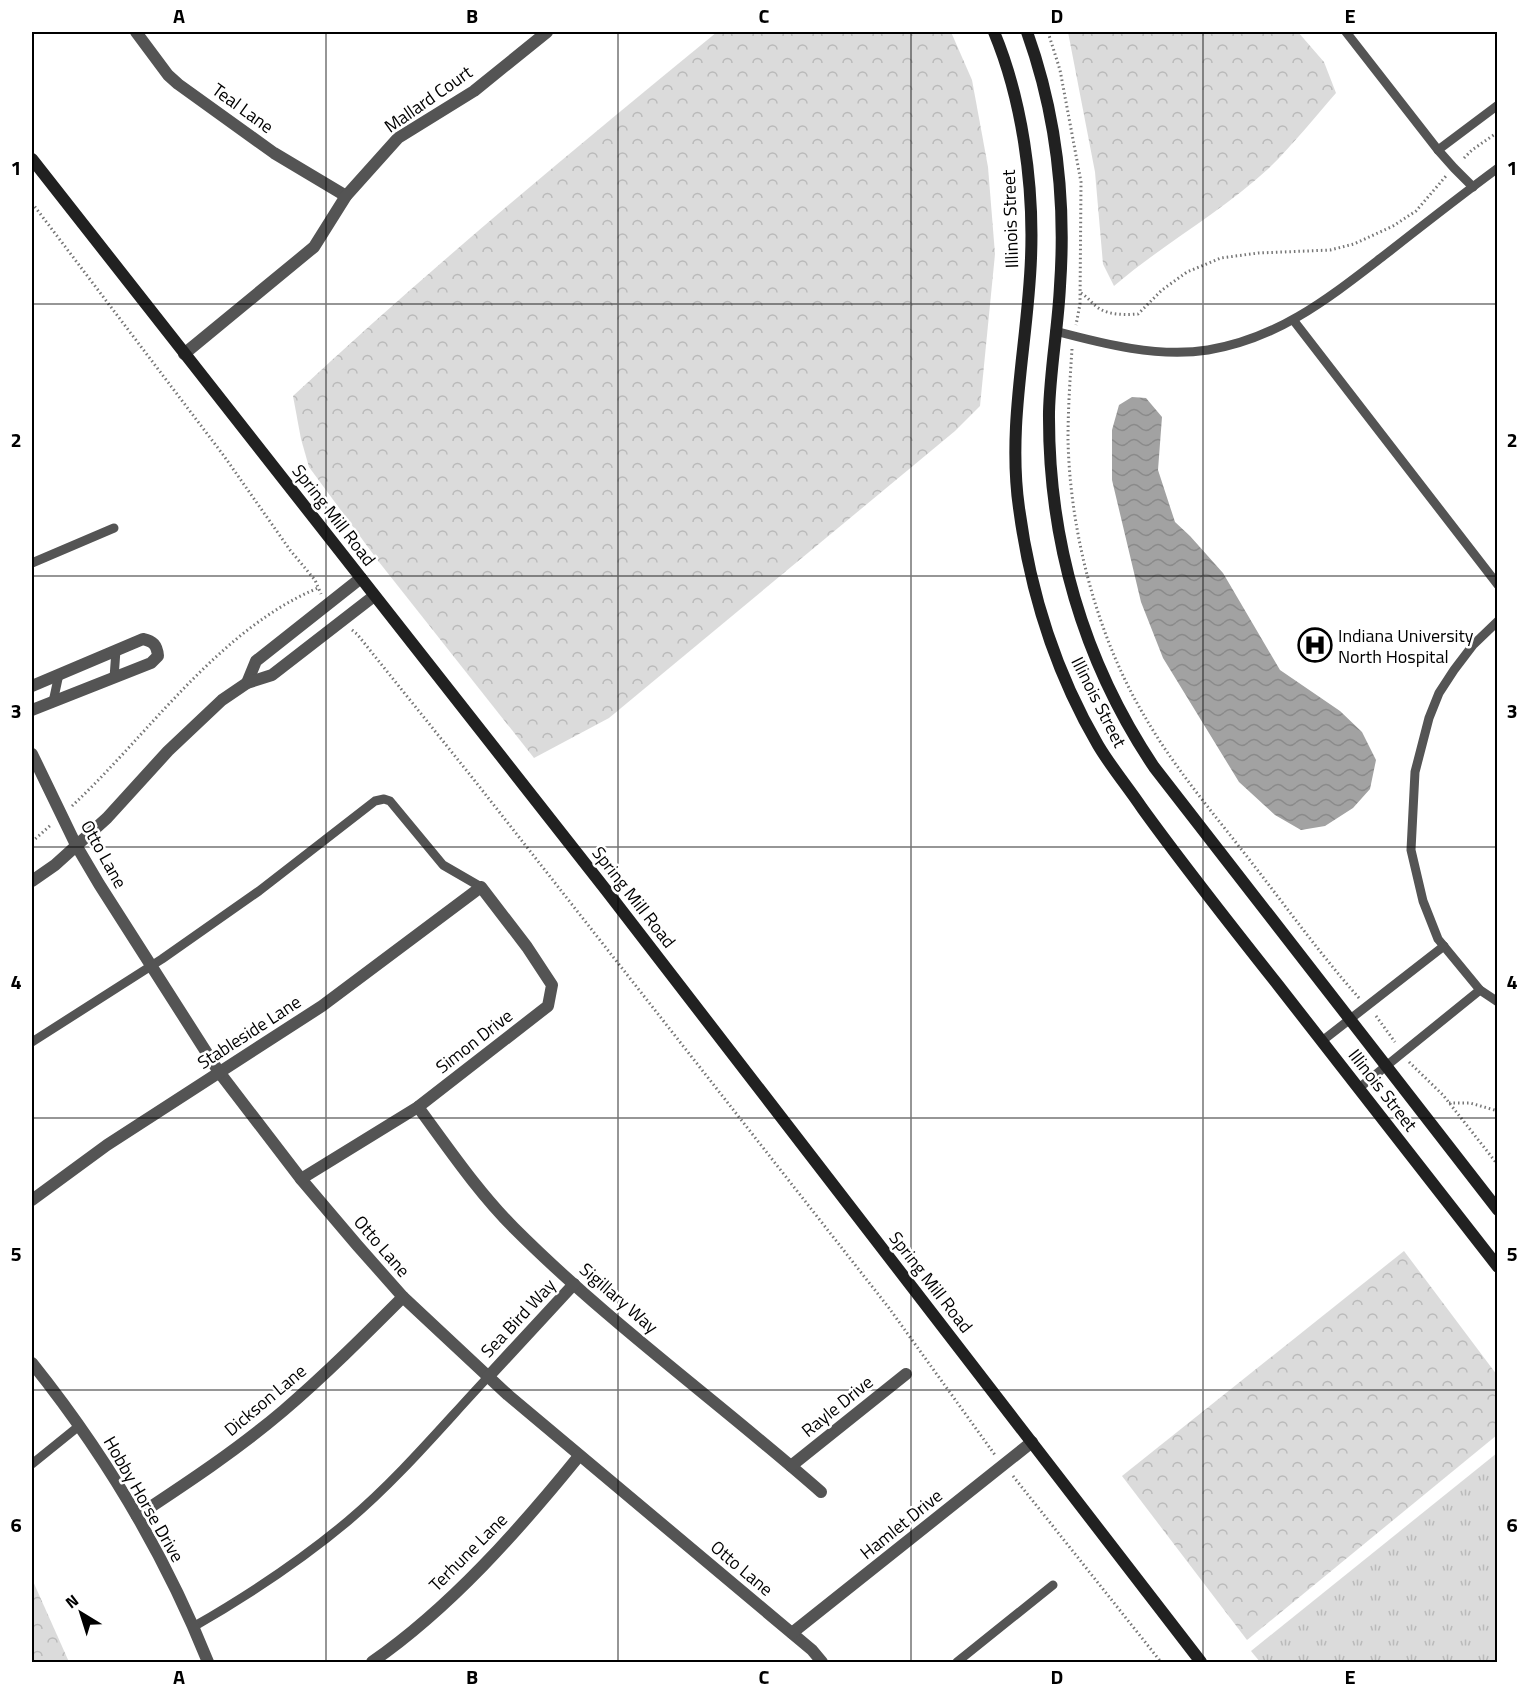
<svg xmlns="http://www.w3.org/2000/svg" width="1529" height="1694" viewBox="0 0 1529 1694" font-family="'Titillium Web',sans-serif">
<style>
.grass{fill:url(#grass-tufts)}
.forest{fill:url(#forest-crowns)}
.water{fill:url(#water-waves)}
.lines{fill:none;stroke-linecap:round;stroke-linejoin:round}
.path{stroke:#767676;stroke-width:3;stroke-dasharray:1.5 3;stroke-linecap:butt}
.lane{stroke:#545454;stroke-width:9}
.street{stroke:#545454;stroke-width:12}
.secondary{stroke:#212121;stroke-width:12}
.grid{fill:none;stroke:#000;stroke-width:1.5;stroke-opacity:0.55}
.labels{text-anchor:middle;dominant-baseline:central;stroke-width:5;stroke-linejoin:round;paint-order:stroke}
.street-label{font-size:18px;fill:#000;stroke:#fff}
.poi-label{font-size:18px;fill:#000;stroke:#fff;text-anchor:start}
.neatline{fill:none;stroke:#000;stroke-width:2}
.grid-label{font-size:20px;text-anchor:middle;font-weight:bold;fill:#000}
</style>
<defs>
<pattern id="grass-tufts" width="24" height="20" patternUnits="userSpaceOnUse" patternTransform="scale(1.5)"><rect width="24" height="20" fill="#dbdbdb"/><path d="M3 7l-1-3M5 7V3M7 7l1-3M15 17l-1-3M17 17v-4M19 17l1-3" fill="none" stroke="#bababa"/></pattern>
<pattern id="forest-crowns" width="20" height="18" patternUnits="userSpaceOnUse" patternTransform="scale(1.5)"><rect width="20" height="18" fill="#dbdbdb"/><path d="M2 6a3 3 0 1 1 6 0M12 15a3 3 0 1 1 6 0" fill="none" stroke="#bababa"/></pattern>
<pattern id="water-waves" width="16" height="10" patternUnits="userSpaceOnUse" patternTransform="scale(1.5)"><rect width="16" height="10" fill="#a2a2a2"/><path d="M0 5q4-4 8 0t8 0" fill="none" stroke="#8a8a8a"/></pattern>
</defs>
<rect width="100%" height="100%" fill="#fff"/>
<polygon class="grass" points="1497,1453 1497,1662 1260,1662 1251,1651"/>
<g class="forest">
<path d="M717 32H951L972 80 988 167 995 254 980 406 955 431 609 718 534 758 379 562 309 467 301 439 293 396C429 269 573 150 717 32Z"/>
<path d="M1068 32H1298L1324 62 1336 93C1314 118 1292 146 1268 169 1220 213 1163 244 1114 286L1103 264 1095 172Z"/>
<polygon points="1404,1251 1497,1375 1497,1435 1247,1640 1122,1476"/>
<polygon points="32,1579 69,1662 32,1662"/>
</g>
<polygon class="water" points="1132,397 1146,398 1162,417 1158,470 1175,522 1190,536 1223,573 1280,670 1340,711 1362,732 1376,760 1370,789 1353,808 1325,826 1301,830 1275,815 1239,782 1163,658 1141,602 1112,480 1112,430 1119,405"/>
<g class="lines">
<g class="path">
<polyline points="1048,32 1060,70 1081,182 1080,304 1076,325"/>
<polyline points="1464,158 1472,150 1498,132"/>
<polyline points="32,203 224,456 290,550 315,580 321,594"/>
<path d="M1081 293C1089 298 1093 305 1100 309 1110 315 1126 315 1138 314L1162 290 1187 272 1221 258 1258 253 1330 250 1354 244 1393 226 1416 211 1446 176"/>
<path d="M1072 349C1070 379 1068 410 1068 440 1070 532 1097 637 1145 717 1175 769 1215 815 1252 863 1287 908 1321 955 1359 998"/>
<polyline points="352,630 357,634 471,776 889,1308 995,1455"/>
<path d="M72 806C149 734 219 629 318 588"/>
<polyline points="32,842 52,824"/>
<polyline points="1376,1016 1395,1042"/>
<polyline points="1409,1062 1443,1095 1498,1165"/>
<polyline points="1449,1103 1470,1103 1498,1111"/>
<polyline points="1013,1476 1161,1662"/>
</g>
<g class="lane">
<polyline points="1346,32 1438,150 1454,168 1473,187"/>
<polyline points="1438,150 1498,105"/>
<polyline points="1294,321 1498,585"/>
<path d="M1055 331C1104 344 1158 358 1208 350 1280 338 1330 297 1386 254 1423 225 1460 196 1498 168"/>
<polyline points="32,563 114,528"/>
<polyline points="1498,621 1473,645 1454,670 1439,693 1429,718 1415,772 1411,850 1423,901 1438,939 1480,990 1498,1002"/>
<polyline points="114,678 116,650"/>
<polyline points="53,702 59,674"/>
<polyline points="1322,1041 1444,946"/>
<polyline points="32,1042 162,959 259,891 375,801 384,799 390,801 443,865 481,887"/>
<polyline points="1359,1088 1480,990"/>
<polyline points="32,1464 79,1426"/>
<path d="M193 1627C247 1596 299 1562 348 1521 399 1478 443 1425 488 1377"/>
<polyline points="957,1662 1053,1585"/>
</g>
<g class="street">
<polyline points="136,32 168,75 178,84 274,153 346,196"/>
<polyline points="184,354 314,247 346,196 398,138 474,91 547,32"/>
<polyline points="247,683 256,661 361,578"/>
<path d="M32 686 143 639C153 641 157 645 158 656L151 663 32 710"/>
<polyline points="32,754 76,845 99,884 219,1072 301,1179 357,1245 403,1297 508,1395 812,1650 822,1662"/>
<polyline points="32,881 55,865 107,818 168,751 222,700 247,683 272,675 374,596"/>
<path d="M418 1107C449 1149 478 1192 514 1228 610 1324 720 1403 821 1492"/>
<polyline points="32,1200 107,1145 322,1006 481,887 527,947 552,985 548,1006 418,1107 301,1179"/>
<path d="M32 1363C104 1453 165 1555 208 1662"/>
<polyline points="488,1377 574,1284"/>
<polyline points="791,1466 906,1374"/>
<path d="M137 1516C187 1483 237 1450 283 1411 325 1375 364 1336 403 1297"/>
<polyline points="792,1633 1032,1442"/>
<path d="M372 1662C450 1608 519 1530 579 1456"/>
</g>
<g class="secondary">
<path d="M994 32C1022 99 1034 184 1031 258 1028 342 1007 424 1019 508 1030 591 1056 673 1098 745 1111 767 1128 787 1142 808 1186 869 1232 927 1278 985 1352 1079 1424 1173 1498 1267"/>
<path d="M1027 32C1056 113 1066 200 1060 286 1058 328 1050 370 1049 412 1048 540 1083 661 1154 767L1498 1210"/>
<polyline points="32,159 606,890 1201,1662"/>
</g>
</g>
<path class="grid" d="M326 32V1662M618 32V1662M911 32V1662M1203 32V1662M32 304H1498M32 576H1498M32 847H1498M32 1118H1498M32 1390H1498"/>
<defs>
<g id="hospital-ring" transform="scale(1.725)"><circle r="9.5" fill="#fff" stroke="#000" stroke-width="1.5"/><path d="M-5-5h3v3.5h4V-5h3V5h-3V1.5h-4V5h-3Z" fill="#000"/></g>
</defs>
<g fill-rule="evenodd">
<use href="#hospital-ring" x="1315" y="645"/>
</g>
<g class="labels">
<g class="street-label">
<text transform="translate(428 99) rotate(-35)">Mallard Court</text>
<text transform="translate(243 108) rotate(36)">Teal Lane</text>
<text transform="translate(1010 219) rotate(-92)">Illinois Street</text>
<text transform="translate(334 515) rotate(52)">Spring Mill Road</text>
<text transform="translate(1099 702) rotate(63)">Illinois Street</text>
<text transform="translate(104 854) rotate(61)">Otto Lane</text>
<text transform="translate(634 897) rotate(52)">Spring Mill Road</text>
<text transform="translate(249 1032) rotate(-33)">Stableside Lane</text>
<text transform="translate(474 1041) rotate(-38)">Simon Drive</text>
<text transform="translate(1383 1090) rotate(52)">Illinois Street</text>
<text transform="translate(382 1246) rotate(49)">Otto Lane</text>
<text transform="translate(931 1282) rotate(52)">Spring Mill Road</text>
<text transform="translate(619 1298) rotate(41)">Sigillary Way</text>
<text transform="translate(518 1318) rotate(-47)">Sea Bird Way</text>
<text transform="translate(265 1400) rotate(-40)">Dickson Lane</text>
<text transform="translate(837 1406) rotate(-39)">Rayle Drive</text>
<text transform="translate(144 1499) rotate(60)">Hobby Horse Drive</text>
<text transform="translate(901 1524) rotate(-39)">Hamlet Drive</text>
<text transform="translate(468 1552) rotate(-45)">Terhune Lane</text>
<text transform="translate(742 1568) rotate(40)">Otto Lane</text>
</g>
<g class="poi-label">
<text x="1338" y="635">Indiana University<tspan x="1338" dy="21">North Hospital</tspan></text>
</g>
</g>
<rect width="1529" height="1694" fill="none" stroke="#ffffff" stroke-width="66"/>
<g transform="translate(81 1613) rotate(322)" stroke="#ffffff" stroke-width="4.5" paint-order="stroke">
<path d="M0-4.5L10 22L0 15L-10 22Z" fill="#000000"/>
<text y="-9" font-size="16" font-weight="bold" text-anchor="middle" fill="#000000">N</text>
</g>
<rect x="33" y="33" width="1463" height="1628" class="neatline"/>
<g class="grid-label">
<text x="179" y="23">A</text>
<text x="472" y="23">B</text>
<text x="764" y="23">C</text>
<text x="1057" y="23">D</text>
<text x="1350" y="23">E</text>
<text x="16" y="175">1</text>
<text x="1512" y="175">1</text>
<text x="16" y="447">2</text>
<text x="1512" y="447">2</text>
<text x="16" y="718">3</text>
<text x="1512" y="718">3</text>
<text x="16" y="989">4</text>
<text x="1512" y="989">4</text>
<text x="16" y="1261">5</text>
<text x="1512" y="1261">5</text>
<text x="16" y="1532">6</text>
<text x="1512" y="1532">6</text>
<text x="179" y="1684">A</text>
<text x="472" y="1684">B</text>
<text x="764" y="1684">C</text>
<text x="1057" y="1684">D</text>
<text x="1350" y="1684">E</text>
</g>
</svg>
